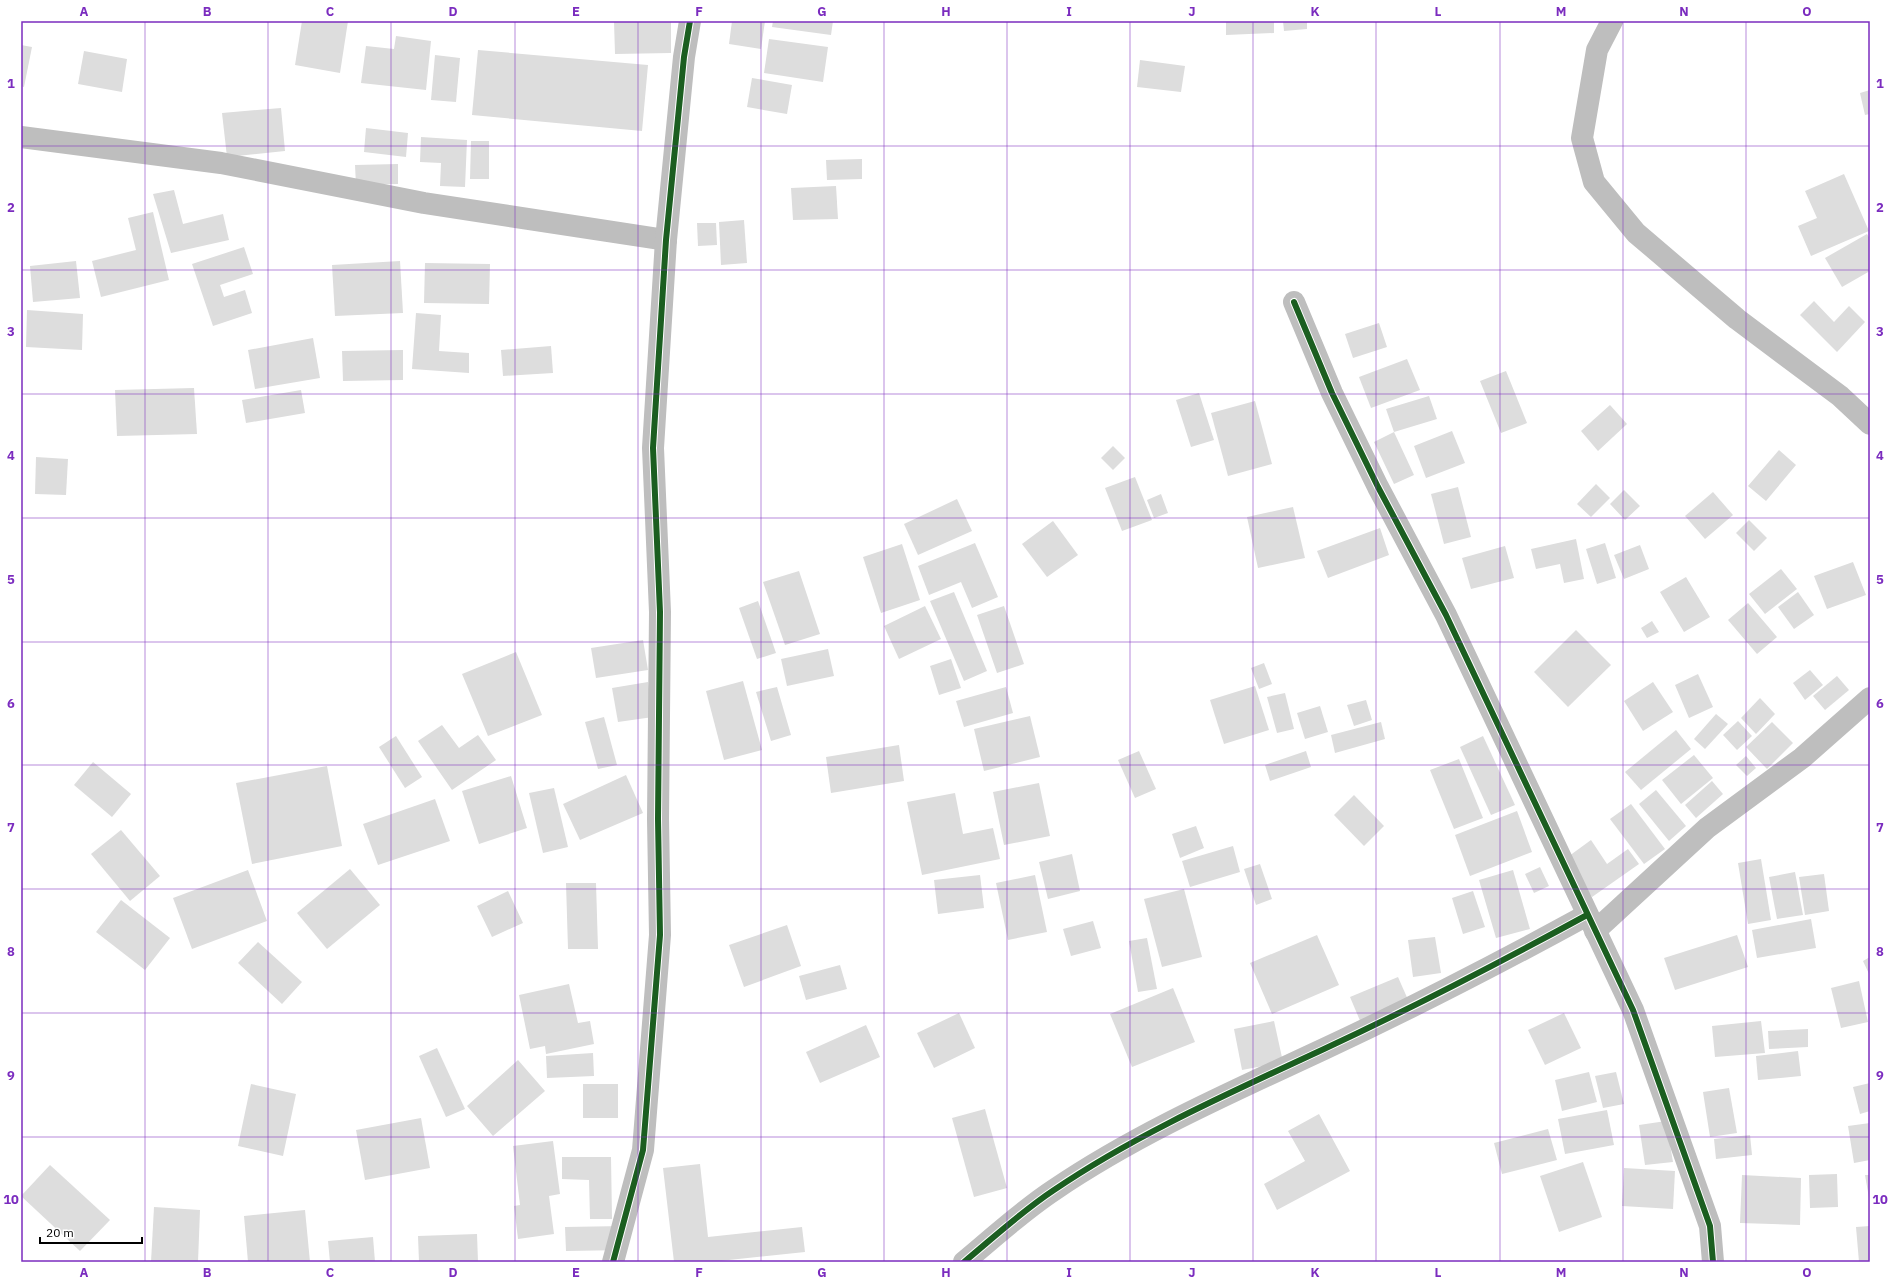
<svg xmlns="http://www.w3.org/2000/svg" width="1891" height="1283" viewBox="0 0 1891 1283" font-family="'IBM Plex Sans',sans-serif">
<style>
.building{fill:#ddd}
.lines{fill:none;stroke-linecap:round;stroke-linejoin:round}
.minor{stroke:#bebebe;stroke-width:22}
.cycleway-casing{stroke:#fff;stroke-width:8}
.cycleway{stroke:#1b5e20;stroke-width:6}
.grid{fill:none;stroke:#7b2cbf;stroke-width:1;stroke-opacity:0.55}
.neatline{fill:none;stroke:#7b2cbf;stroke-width:1.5}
.grid-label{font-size:13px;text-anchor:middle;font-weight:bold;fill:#7b2cbf}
</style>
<rect width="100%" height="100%" fill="#fff"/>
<g class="building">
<polygon points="302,21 348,21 340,73 295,65"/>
<polygon points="614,21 671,21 671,53 615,54"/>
<polygon points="732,21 765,21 761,49 729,44"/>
<polygon points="773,21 833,21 831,35 772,27"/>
<polygon points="1226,21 1274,21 1274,33 1226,35"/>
<polygon points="1283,21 1307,21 1307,29 1284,31"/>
<polygon points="396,36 431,41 426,90 361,83 366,46 394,49"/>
<polygon points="769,39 828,47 823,82 764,73"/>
<polygon points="21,45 32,47 24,87 21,86"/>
<polygon points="478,50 648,65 642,131 472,115"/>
<polygon points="84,51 127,59 122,92 78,84"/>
<polygon points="435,55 460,58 456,102 431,100"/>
<polygon points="1140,60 1185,66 1181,92 1137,87"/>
<polygon points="752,78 792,85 787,114 747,107"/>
<polygon points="1870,90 1870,114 1865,115 1860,93"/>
<polygon points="281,108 285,151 227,157 222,113"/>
<polygon points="366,128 408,133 406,157 364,152"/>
<polygon points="421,137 467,140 465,187 440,186 441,163 420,162"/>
<polygon points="471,141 489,141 489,179 470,179"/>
<polygon points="862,159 862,179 827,180 826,160"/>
<polygon points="398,164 398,184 356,185 355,165"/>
<polygon points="1844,174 1869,231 1811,256 1798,226 1817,218 1805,191"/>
<polygon points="836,186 838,219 793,220 791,188"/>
<polygon points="174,190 183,224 223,214 229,240 171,253 153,194"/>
<polygon points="153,212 169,280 101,297 92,261 136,250 128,218"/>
<polygon points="744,220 747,263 721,265 719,222"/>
<polygon points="697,223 716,223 717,245 698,246"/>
<polygon points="1867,234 1870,239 1870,271 1842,287 1825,258"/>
<polygon points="244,247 253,274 220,285 224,297 245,290 252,313 213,326 192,264"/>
<polygon points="76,261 80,298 33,302 30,266"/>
<polygon points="400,261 403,313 335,316 332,265"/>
<polygon points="425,263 490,264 489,304 424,303"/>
<polygon points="1814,301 1834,322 1849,306 1865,322 1837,352 1800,315"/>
<polygon points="27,310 83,314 82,350 26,347"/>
<polygon points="416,313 441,315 439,351 469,353 469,373 412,369"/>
<polygon points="1379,323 1387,347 1353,358 1345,334"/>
<polygon points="313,338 320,378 255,389 248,350"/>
<polygon points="551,346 553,373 503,376 501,350"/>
<polygon points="403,350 403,380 343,381 342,351"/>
<polygon points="1407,359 1420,390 1371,408 1359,377"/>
<polygon points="1506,371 1527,423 1501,433 1480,381"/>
<polygon points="194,388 197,434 117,436 115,390"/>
<polygon points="301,390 305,413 246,423 242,400"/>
<polygon points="1199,393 1214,440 1191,447 1176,400"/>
<polygon points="1429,396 1437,419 1394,432 1414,475 1394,484 1374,442 1394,432 1386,409"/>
<polygon points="1255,401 1272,464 1228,476 1211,413"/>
<polygon points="1610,405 1627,424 1598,451 1581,431"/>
<polygon points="1452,431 1465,463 1426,478 1414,446"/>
<polygon points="1113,446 1125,458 1113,470 1101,458"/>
<polygon points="1779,450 1796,465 1766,501 1748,486"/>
<polygon points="36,457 68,459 66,495 35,494"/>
<polygon points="1135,477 1152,520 1122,531 1105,488"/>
<polygon points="1596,484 1610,498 1591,517 1577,504"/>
<polygon points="1458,487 1471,537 1444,544 1431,494"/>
<polygon points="1624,490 1640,506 1625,520 1610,504"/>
<polygon points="1713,492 1733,515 1705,539 1685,516"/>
<polygon points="1161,494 1168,513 1154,518 1147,500"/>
<polygon points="957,499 972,531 918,555 904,524"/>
<polygon points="1293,507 1305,558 1258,568 1247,517"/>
<polygon points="1749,520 1767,538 1754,551 1736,533"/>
<polygon points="1053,521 1078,555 1047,577 1022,544"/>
<polygon points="1380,528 1389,555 1328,578 1317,551"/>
<polygon points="1576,539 1584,579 1564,583 1560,564 1536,569 1531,549"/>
<polygon points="975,543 998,597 972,608 961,582 929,595 918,566"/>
<polygon points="1605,543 1616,578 1597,584 1586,549"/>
<polygon points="902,544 920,600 881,613 863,557"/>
<polygon points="1640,545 1649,569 1624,579 1614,555"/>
<polygon points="1505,546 1514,578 1471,589 1462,558"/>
<polygon points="1853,562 1866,595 1827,609 1814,576"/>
<polygon points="1781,569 1797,589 1765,614 1749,594"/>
<polygon points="799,571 820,634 785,645 763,582"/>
<polygon points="1686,577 1710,617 1684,632 1660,592"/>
<polygon points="954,592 987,671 964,681 930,601"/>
<polygon points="1798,592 1814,615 1794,629 1778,607"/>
<polygon points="758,601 776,653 757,659 739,608"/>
<polygon points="1748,603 1777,637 1757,654 1728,620"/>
<polygon points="925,606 941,639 899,659 884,626"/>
<polygon points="1004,606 1024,664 997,673 977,615"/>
<polygon points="1652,621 1659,632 1647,638 1641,628"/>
<polygon points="1576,630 1611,665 1568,707 1534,672"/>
<polygon points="643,640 648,670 596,678 591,648"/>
<polygon points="828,649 834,676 787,686 781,659"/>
<polygon points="516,652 542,715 488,736 462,674"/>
<polygon points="951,659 961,688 939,695 930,666"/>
<polygon points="1264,663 1272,684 1259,689 1251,668"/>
<polygon points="1810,670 1823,685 1805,700 1793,683"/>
<polygon points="1698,674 1713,707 1689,718 1675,685"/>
<polygon points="1837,676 1849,690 1825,710 1813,696"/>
<polygon points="743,681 762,750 724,760 706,691"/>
<polygon points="648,682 653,717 618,722 612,688"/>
<polygon points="1653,682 1673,712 1643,731 1624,701"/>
<polygon points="1255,686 1269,730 1224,744 1210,700"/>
<polygon points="777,687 791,735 771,741 756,692"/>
<polygon points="1006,687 1013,713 964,727 956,701"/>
<polygon points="1285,693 1294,729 1277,733 1267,697"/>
<polygon points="1760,698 1775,714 1756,734 1741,718"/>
<polygon points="1366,700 1372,720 1354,726 1347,705"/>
<polygon points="1320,706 1328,732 1305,739 1297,713"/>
<polygon points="1716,714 1728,724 1705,749 1694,739"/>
<polygon points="1030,716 1040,757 984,771 974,729"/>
<polygon points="604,717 617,765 598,769 585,722"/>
<polygon points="1738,721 1752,736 1737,750 1723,735"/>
<polygon points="1381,722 1385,739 1335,753 1331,735"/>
<polygon points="1772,722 1793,743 1767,769 1746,747"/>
<polygon points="442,725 459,748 478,735 496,760 452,790 418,741"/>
<polygon points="1676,730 1691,749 1641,790 1625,772"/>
<polygon points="396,736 422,777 405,788 379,747"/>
<polygon points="1483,736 1515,805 1491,815 1460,747"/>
<polygon points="899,745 904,781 831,793 826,757"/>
<polygon points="1139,751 1156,789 1135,798 1118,760"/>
<polygon points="1306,751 1311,767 1270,781 1265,765"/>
<polygon points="1694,755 1713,778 1681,804 1662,780"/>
<polygon points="1746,756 1756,768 1747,776 1736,765"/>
<polygon points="1459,759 1483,818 1454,829 1430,770"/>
<polygon points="93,762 131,794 112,817 74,785"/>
<polygon points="327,766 342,846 252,864 236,783"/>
<polygon points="626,775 643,813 580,840 563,804"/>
<polygon points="511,776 527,828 479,844 462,791"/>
<polygon points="1712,781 1723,794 1696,818 1685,805"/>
<polygon points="1039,783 1050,836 1004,845 993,792"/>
<polygon points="554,788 568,847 543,853 529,793"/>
<polygon points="1656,790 1686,826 1669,841 1639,804"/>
<polygon points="955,793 963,834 993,828 1000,859 922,875 907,802"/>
<polygon points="1354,795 1384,826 1364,846 1334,815"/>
<polygon points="435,799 450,841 378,865 363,824"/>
<polygon points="1631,804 1665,849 1644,864 1610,819"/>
<polygon points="1517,811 1532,852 1470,876 1455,835"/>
<polygon points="1196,826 1204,848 1180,858 1172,834"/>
<polygon points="121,830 160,876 130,901 91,854"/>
<polygon points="1591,840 1607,864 1628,849 1639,864 1592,897 1565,859"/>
<polygon points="1233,846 1240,872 1190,887 1182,861"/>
<polygon points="1072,854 1080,891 1048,899 1039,862"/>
<polygon points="1761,859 1771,920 1748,924 1738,863"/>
<polygon points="1260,864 1272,899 1256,905 1244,869"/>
<polygon points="1540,867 1549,886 1534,893 1525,874"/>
<polygon points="350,869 380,905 327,949 297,913"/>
<polygon points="248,870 267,921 192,949 173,898"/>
<polygon points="1513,870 1530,929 1496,938 1479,880"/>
<polygon points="1795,872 1803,915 1777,919 1769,877"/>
<polygon points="1824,874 1829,911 1805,915 1799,877"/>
<polygon points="980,875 984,908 938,914 934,880"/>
<polygon points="1035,875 1047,932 1008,940 996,883"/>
<polygon points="566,883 596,883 598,949 568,949"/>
<polygon points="1184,889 1202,957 1162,967 1144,899"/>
<polygon points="508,891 523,923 492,937 477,906"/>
<polygon points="1473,891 1485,927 1463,934 1452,898"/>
<polygon points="121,900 170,938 145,970 96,932"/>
<polygon points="1811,919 1816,948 1757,958 1752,930"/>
<polygon points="1093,921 1101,948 1071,956 1063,929"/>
<polygon points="787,925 801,966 744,987 729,945"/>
<polygon points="1317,935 1339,985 1272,1014 1250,963"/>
<polygon points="1737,935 1748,967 1675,990 1664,958"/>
<polygon points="1435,937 1441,973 1413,977 1408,940"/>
<polygon points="1147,938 1157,989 1138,992 1129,941"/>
<polygon points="258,942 302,982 282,1004 238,963"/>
<polygon points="1870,957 1870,976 1863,961"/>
<polygon points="840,965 847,989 806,1000 799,976"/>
<polygon points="1398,977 1409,1002 1361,1023 1350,997"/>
<polygon points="1859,981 1868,1022 1841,1028 1831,988"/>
<polygon points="569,984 578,1023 590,1021 594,1044 546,1054 545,1046 530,1049 519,995"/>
<polygon points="1173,988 1195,1042 1132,1067 1110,1014"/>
<polygon points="959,1013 975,1048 934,1068 917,1033"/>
<polygon points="1564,1013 1581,1048 1545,1065 1528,1030"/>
<polygon points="1274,1021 1283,1062 1242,1070 1234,1029"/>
<polygon points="1761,1021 1765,1053 1715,1057 1712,1026"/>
<polygon points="866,1025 880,1057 820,1083 806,1052"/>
<polygon points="1808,1029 1808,1047 1769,1049 1768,1031"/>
<polygon points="437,1048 465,1109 446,1117 419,1056"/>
<polygon points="1798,1051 1801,1076 1758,1080 1756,1056"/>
<polygon points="593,1053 594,1076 547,1078 546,1056"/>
<polygon points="518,1060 545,1091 493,1136 467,1106"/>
<polygon points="1589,1072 1597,1102 1562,1111 1555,1080"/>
<polygon points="1616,1072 1624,1104 1603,1108 1595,1076"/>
<polygon points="1870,1083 1870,1111 1860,1114 1853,1087"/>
<polygon points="251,1084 296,1094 283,1156 238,1146"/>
<rect x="583" y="1084" width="35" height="34"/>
<polygon points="1729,1088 1737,1133 1710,1137 1703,1092"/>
<polygon points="985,1109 1007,1188 974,1197 952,1118"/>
<polygon points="1607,1110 1614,1145 1565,1154 1558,1119"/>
<polygon points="1319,1114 1350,1171 1277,1210 1264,1184 1305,1161 1288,1131"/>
<polygon points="421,1118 430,1168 365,1180 356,1130"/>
<polygon points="1666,1121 1673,1162 1645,1165 1639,1125"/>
<polygon points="1870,1123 1870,1160 1854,1163 1848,1126"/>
<polygon points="1548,1129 1557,1160 1502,1174 1494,1143"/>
<polygon points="1750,1135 1752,1155 1716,1159 1714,1139"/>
<polygon points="553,1141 560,1194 549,1196 554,1234 518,1239 514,1206 520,1205 513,1146"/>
<polygon points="562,1157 611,1157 612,1219 590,1219 589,1180 562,1179"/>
<polygon points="1583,1162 1602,1217 1559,1232 1540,1176"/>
<polygon points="700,1164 708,1237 802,1227 805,1252 710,1262 674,1262 663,1168"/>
<polygon points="50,1165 110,1220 80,1251 21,1196"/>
<polygon points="1624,1168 1675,1171 1673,1209 1622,1206"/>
<polygon points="1837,1174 1838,1207 1810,1208 1809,1175"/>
<polygon points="1742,1175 1801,1178 1800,1225 1740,1223"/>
<polygon points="1865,1175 1870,1175 1870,1198 1869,1198"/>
<polygon points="154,1207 200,1210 198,1262 151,1262"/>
<polygon points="305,1210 310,1262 248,1262 244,1216"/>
<polygon points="624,1226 625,1250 566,1251 565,1227"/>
<polygon points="1870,1226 1870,1262 1859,1262 1856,1227"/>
<polygon points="477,1234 478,1262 419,1262 418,1236"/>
<polygon points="373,1237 375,1262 330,1262 328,1241"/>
</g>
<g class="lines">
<g class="minor">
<polyline points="1612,21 1597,50 1582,138 1594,182 1636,233 1737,319 1840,396 1870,424"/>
<polyline points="21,137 221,163 424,203 666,240"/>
<polyline points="1294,302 1332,393 1378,487 1446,615 1633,1010 1710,1226 1713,1262"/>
<polyline points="1595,931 1707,828 1802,758 1870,698"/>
<polyline points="613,1262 643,1150 660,935 658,819 660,612 653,448 666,240 684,57 690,21"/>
<path d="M964 1262C993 1238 1022 1211 1054 1190 1138 1133 1232 1092 1324 1049 1414 1007 1501 962 1587 915"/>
</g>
<g class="cycleway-casing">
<g id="cycleway">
<polyline points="1294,302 1332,393 1378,487 1446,615 1633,1010 1710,1226 1713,1262"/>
<polyline points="613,1262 643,1150 660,935 658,819 660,612 653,448 666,240 684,57 690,21"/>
<path d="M964 1262C993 1238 1022 1211 1054 1190 1138 1133 1232 1092 1324 1049 1414 1007 1501 962 1587 915"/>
</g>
</g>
<use href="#cycleway" class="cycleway"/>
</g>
<path class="grid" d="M145 21V1262M268 21V1262M391 21V1262M515 21V1262M638 21V1262M761 21V1262M884 21V1262M1007 21V1262M1130 21V1262M1253 21V1262M1376 21V1262M1500 21V1262M1623 21V1262M1746 21V1262M21 146H1870M21 270H1870M21 394H1870M21 518H1870M21 642H1870M21 765H1870M21 889H1870M21 1013H1870M21 1137H1870"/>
<rect width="1891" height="1283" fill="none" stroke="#ffffff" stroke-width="44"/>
<path d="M40 1237v6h102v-6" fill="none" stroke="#000000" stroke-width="2"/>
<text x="46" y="1237" font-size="12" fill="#000000" stroke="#ffffff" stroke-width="3" paint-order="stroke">20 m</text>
<rect x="22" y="22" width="1847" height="1239" class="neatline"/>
<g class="grid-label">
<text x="84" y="16">A</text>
<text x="207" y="16">B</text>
<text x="330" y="16">C</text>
<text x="453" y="16">D</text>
<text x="576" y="16">E</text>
<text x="699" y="16">F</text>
<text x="822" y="16">G</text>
<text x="946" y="16">H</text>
<text x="1069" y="16">I</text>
<text x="1192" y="16">J</text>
<text x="1315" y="16">K</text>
<text x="1438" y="16">L</text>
<text x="1561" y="16">M</text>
<text x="1684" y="16">N</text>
<text x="1807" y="16">O</text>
<text x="11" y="88">1</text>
<text x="1880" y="88">1</text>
<text x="11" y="212">2</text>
<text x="1880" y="212">2</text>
<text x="11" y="336">3</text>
<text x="1880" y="336">3</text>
<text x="11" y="460">4</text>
<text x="1880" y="460">4</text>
<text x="11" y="584">5</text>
<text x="1880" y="584">5</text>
<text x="11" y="708">6</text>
<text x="1880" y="708">6</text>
<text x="11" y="832">7</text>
<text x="1880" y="832">7</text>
<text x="11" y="956">8</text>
<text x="1880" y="956">8</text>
<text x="11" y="1080">9</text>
<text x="1880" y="1080">9</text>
<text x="11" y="1204">10</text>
<text x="1880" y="1204">10</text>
<text x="84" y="1277">A</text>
<text x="207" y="1277">B</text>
<text x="330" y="1277">C</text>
<text x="453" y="1277">D</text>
<text x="576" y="1277">E</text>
<text x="699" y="1277">F</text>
<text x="822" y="1277">G</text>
<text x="946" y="1277">H</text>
<text x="1069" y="1277">I</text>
<text x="1192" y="1277">J</text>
<text x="1315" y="1277">K</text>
<text x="1438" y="1277">L</text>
<text x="1561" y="1277">M</text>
<text x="1684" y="1277">N</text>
<text x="1807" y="1277">O</text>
</g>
</svg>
